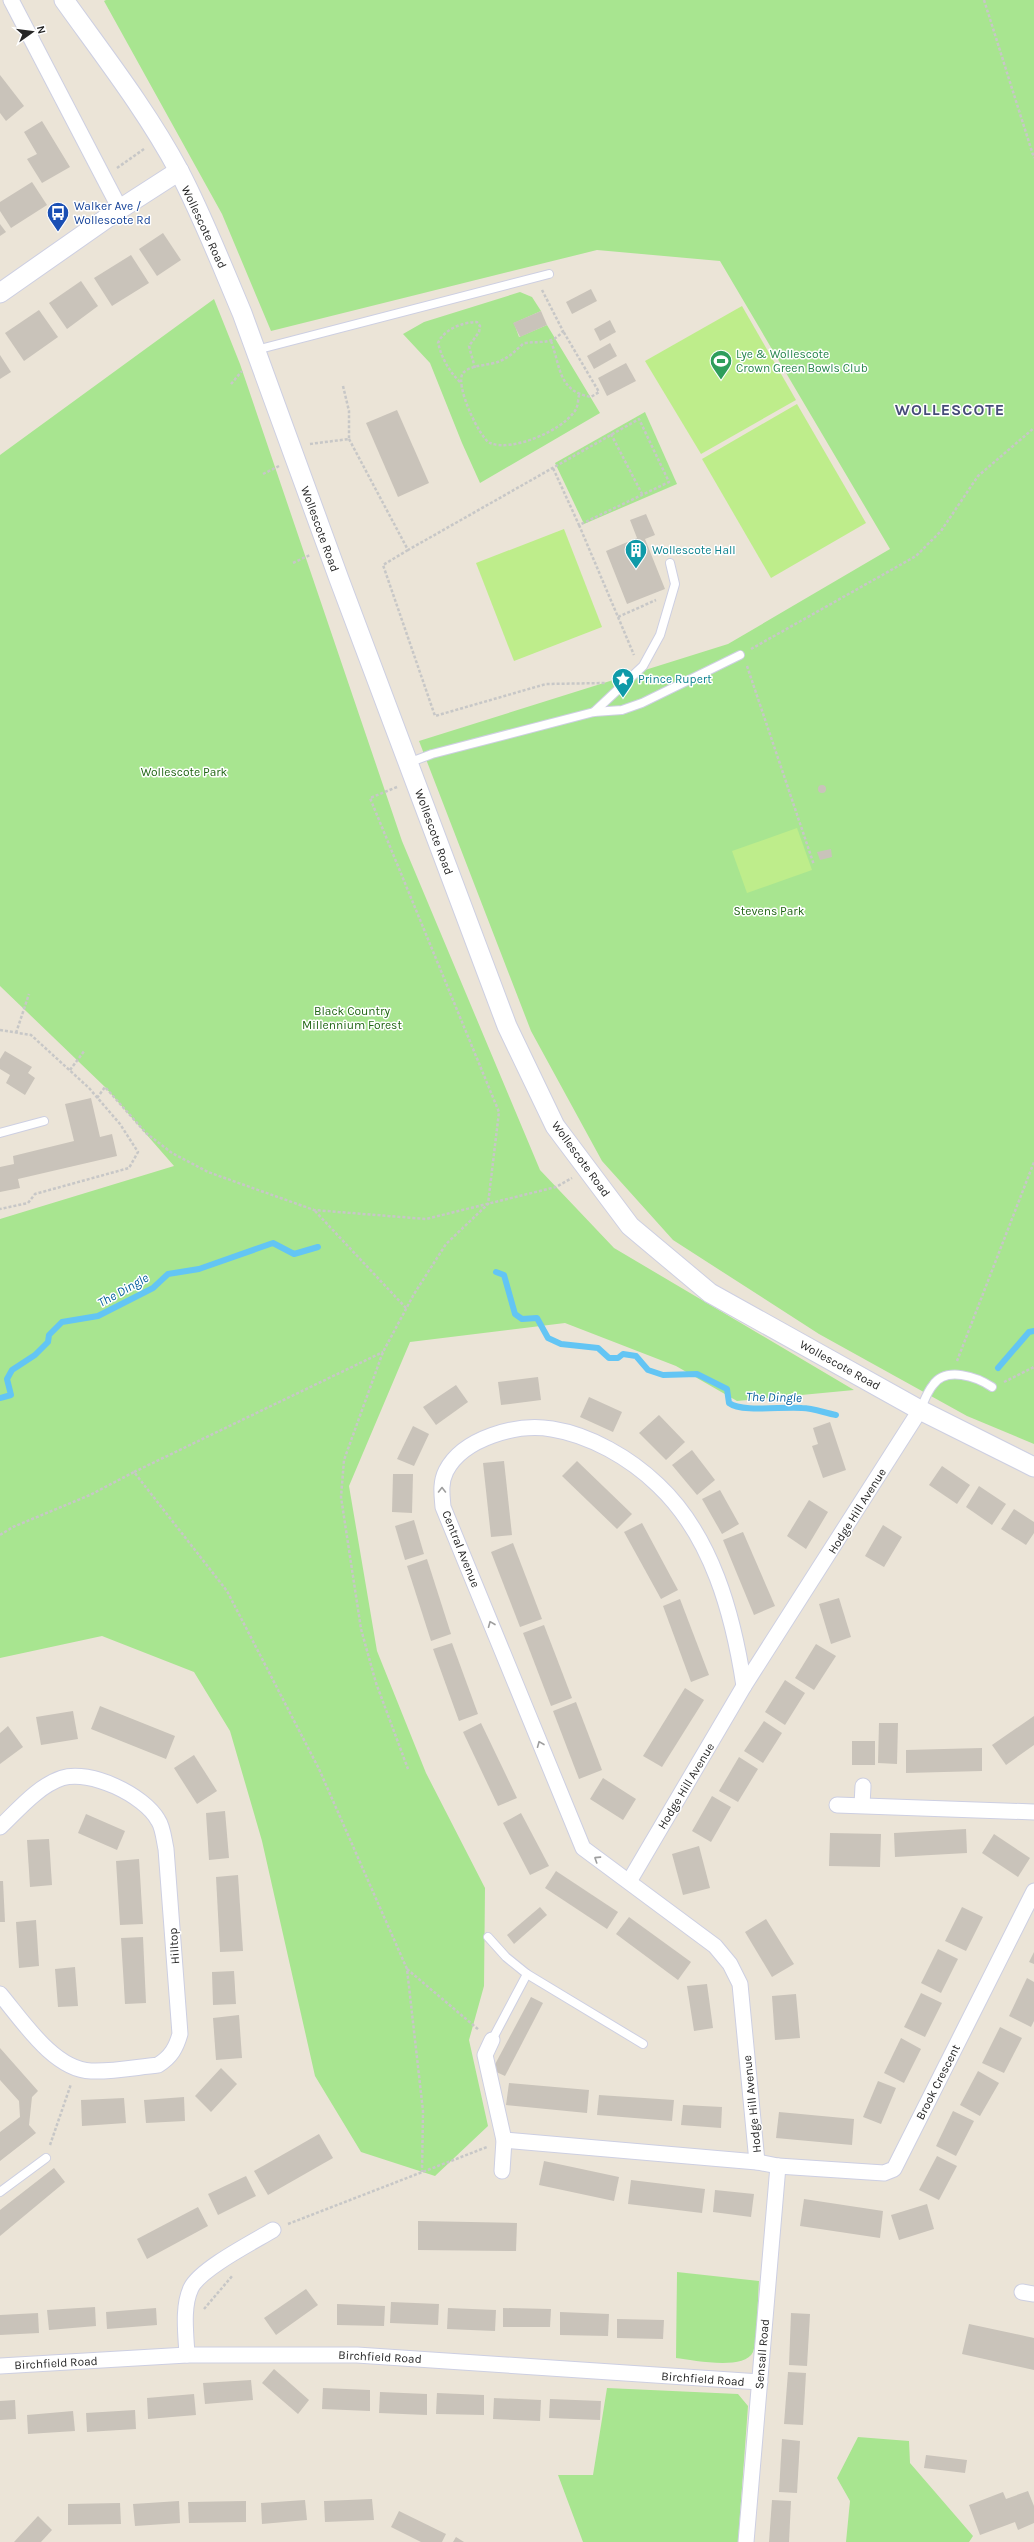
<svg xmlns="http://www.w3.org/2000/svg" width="1034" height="2542" viewBox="0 0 1034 2542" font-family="Karla,sans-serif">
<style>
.green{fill:#a8e590}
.pitch{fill:#beed8b}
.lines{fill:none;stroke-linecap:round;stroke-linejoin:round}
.stream{stroke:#63c5f4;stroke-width:6}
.building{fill:#c9c3ba}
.service-casing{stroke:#cdcfe2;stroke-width:10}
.minor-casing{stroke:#cdcfe2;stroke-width:17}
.tertiary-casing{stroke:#cdcfe2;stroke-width:21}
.path{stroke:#c7c7c7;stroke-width:2.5;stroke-dasharray:3 2;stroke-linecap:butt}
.service{stroke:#fff;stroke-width:8}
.minor{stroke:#fff;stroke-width:15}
.tertiary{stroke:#fff;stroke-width:19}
.oneway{stroke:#9e9e9e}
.labels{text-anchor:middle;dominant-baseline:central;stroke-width:3;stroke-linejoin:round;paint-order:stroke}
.transit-label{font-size:12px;fill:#164399;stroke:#fff;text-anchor:start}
.street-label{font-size:12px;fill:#272727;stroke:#fff}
.leisure-label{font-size:12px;fill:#27864d;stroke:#fff;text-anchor:start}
.culture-label{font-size:12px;fill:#0d838f;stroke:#fff;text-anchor:start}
.park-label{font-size:12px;fill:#216615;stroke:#fff}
.water-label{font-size:13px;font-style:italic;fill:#065f9c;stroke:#fff}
.district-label{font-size:16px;font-weight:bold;letter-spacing:1px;fill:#464c79;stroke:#fff}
</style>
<rect width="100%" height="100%" fill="#ebe4d7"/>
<g class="green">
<polygon points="106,0 1034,0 1034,1444 967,1416 819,1334 673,1240 602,1161 531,1031 419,741 728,644 890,549 720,261 597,250 271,331 222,214 104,1"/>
<polygon points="520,292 532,297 541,311 514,323 519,337 547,325 600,413 480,483 462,443 430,363 403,334 424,322"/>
<polygon points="214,299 240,364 402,841 540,1170 614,1248 854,1390 737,1401 676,1366 565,1323 410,1342 349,1486 377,1651 426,1773 485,1888 484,1986 469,2040 488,2126 435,2176 361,2152 315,2076 262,1841 230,1731 194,1672 102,1636 0,1658 0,1219 174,1166 105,1087 0,986 0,455"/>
<polygon points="645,412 677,484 584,524 555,463"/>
<path d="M677 2272 759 2281C758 2293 757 2344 753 2352 744 2371 693 2360 676 2358Z"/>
<polygon points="607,2388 738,2394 748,2406 738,2542 583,2542 558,2475 593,2475"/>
<polygon points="858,2437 909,2441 910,2463 973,2536 969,2542 846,2542 850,2501 837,2478"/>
</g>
<g class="pitch">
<polygon points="742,306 796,400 701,454 645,361"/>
<polygon points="797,404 866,523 771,578 702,459"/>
<polygon points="564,529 602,627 514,661 476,563"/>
<polygon points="797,828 812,870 747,893 732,851"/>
</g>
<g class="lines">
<g class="stream">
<path d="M496 1272 504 1275 515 1314 522 1319 537 1318 548 1338 561 1344 598 1348 609 1358H618L623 1354 636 1356 648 1370 663 1375 697 1374 727 1389 729 1403C742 1413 784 1406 802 1408 813 1408 825 1413 836 1415"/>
<polyline points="998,1368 1029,1332 1034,1331"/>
<polyline points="0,1398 11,1395 7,1379 12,1370 35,1355 48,1342 49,1335 62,1322 98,1316 153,1288 168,1274 199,1269 273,1243 294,1254 318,1247"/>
</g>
</g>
<g class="building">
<polygon points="0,75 24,106 6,121 0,113"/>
<polygon points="42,121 70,167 42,183 27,159 37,154 24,132"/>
<polygon points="32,182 47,205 11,228 0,211 0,202"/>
<polygon points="0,224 6,232 0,236"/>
<polygon points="163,233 181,260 157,276 139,249"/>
<polygon points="131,255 149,283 112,306 94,278"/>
<polygon points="81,281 98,306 67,329 49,303"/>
<polygon points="591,289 597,301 572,314 566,302"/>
<polygon points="39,310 58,337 24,361 5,333"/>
<polygon points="541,311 547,325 520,337 513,323"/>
<polygon points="610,320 616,332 600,341 594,329"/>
<polygon points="610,343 617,356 594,369 587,356"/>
<polygon points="0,355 11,372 0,379"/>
<polygon points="626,363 636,381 607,396 598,378"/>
<polygon points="397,410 429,483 398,497 366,423"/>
<polygon points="646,514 655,535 645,539 665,589 627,604 606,551 637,538 630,520"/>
<circle cx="822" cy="789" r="4"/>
<polygon points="831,849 832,857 820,860 817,852"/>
<polygon points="5,1051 32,1067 28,1073 35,1078 25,1095 6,1083 10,1075 0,1069 0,1059"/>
<polygon points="91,1098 100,1137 112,1134 117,1156 18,1179 20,1188 0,1192 0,1167 14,1164 13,1156 74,1141 65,1104"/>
<polygon points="538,1377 541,1400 501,1405 498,1382"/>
<polygon points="456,1385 468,1402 436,1425 423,1407"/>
<polygon points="589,1397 622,1412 613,1432 580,1417"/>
<polygon points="659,1415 685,1442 666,1460 639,1433"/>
<polygon points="830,1422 846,1470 823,1478 812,1446 818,1444 813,1428"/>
<polygon points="413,1426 429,1434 414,1466 397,1459"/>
<polygon points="692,1450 715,1480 697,1495 672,1465"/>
<polygon points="504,1461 512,1535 491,1537 483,1463"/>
<polygon points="577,1461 632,1514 617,1529 562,1476"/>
<polygon points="942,1466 970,1485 957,1504 929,1485"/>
<polygon points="393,1474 413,1474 412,1513 392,1512"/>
<polygon points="979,1486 1006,1504 992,1525 966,1507"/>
<polygon points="720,1490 739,1524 722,1534 702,1499"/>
<polygon points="809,1500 828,1512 806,1549 787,1536"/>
<polygon points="1014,1509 1034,1522 1034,1533 1026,1545 1001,1529"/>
<polygon points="414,1520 424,1554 405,1560 395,1526"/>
<polygon points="642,1523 678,1590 661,1599 624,1532"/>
<polygon points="883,1525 902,1537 884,1567 865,1556"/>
<polygon points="743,1532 775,1606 754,1615 723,1540"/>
<polygon points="513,1543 542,1619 520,1627 491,1552"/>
<polygon points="427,1559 451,1634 431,1641 407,1566"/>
<polygon points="839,1598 851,1637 831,1644 819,1604"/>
<polygon points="680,1599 709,1675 691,1682 663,1606"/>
<polygon points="544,1625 572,1698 551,1706 523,1633"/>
<polygon points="452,1643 478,1714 459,1721 433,1649"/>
<polygon points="816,1644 836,1656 814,1690 795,1678"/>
<polygon points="785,1680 805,1693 785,1725 765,1712"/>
<polygon points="685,1688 704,1700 662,1767 643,1756"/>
<polygon points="576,1702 602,1770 579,1779 553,1711"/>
<polygon points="100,1706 175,1736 166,1759 91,1729"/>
<polygon points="73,1711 78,1739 41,1745 36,1717"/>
<polygon points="1034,1716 1034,1745 1006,1765 992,1745"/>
<polygon points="764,1721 782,1733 763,1763 744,1751"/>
<polygon points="481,1723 517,1798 498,1806 463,1732"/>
<polygon points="879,1723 898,1723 897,1764 878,1763"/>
<polygon points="8,1726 23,1747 0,1764 0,1733"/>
<rect x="852" y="1741" width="23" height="24"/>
<polygon points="982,1748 982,1771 906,1773 906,1750"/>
<polygon points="194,1755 217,1791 197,1804 174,1768"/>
<polygon points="739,1757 758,1769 738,1802 719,1791"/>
<polygon points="603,1778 636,1799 623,1820 590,1799"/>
<polygon points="712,1796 731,1807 711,1842 692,1831"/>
<polygon points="225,1811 229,1858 209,1860 206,1813"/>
<polygon points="521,1813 549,1866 530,1875 503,1823"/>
<polygon points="86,1814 125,1831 117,1850 78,1833"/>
<polygon points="966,1829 967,1853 895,1857 894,1833"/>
<polygon points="830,1833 881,1834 880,1867 829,1866"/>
<polygon points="994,1834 1030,1858 1018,1877 982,1853"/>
<polygon points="49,1839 52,1885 30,1887 27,1840"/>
<polygon points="699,1846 710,1888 683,1895 672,1854"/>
<polygon points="139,1859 143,1924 120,1925 116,1861"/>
<polygon points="556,1871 618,1912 607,1929 545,1888"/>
<polygon points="238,1875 243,1951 220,1952 216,1877"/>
<polygon points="0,1881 3,1881 5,1922 0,1922"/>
<polygon points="540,1907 547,1915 514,1944 507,1935"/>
<polygon points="962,1907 983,1917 966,1951 945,1941"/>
<polygon points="629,1917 691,1962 678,1980 616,1934"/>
<polygon points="766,1919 794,1964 772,1977 745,1932"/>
<polygon points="36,1920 39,1966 19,1968 16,1922"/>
<polygon points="143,1937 146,2003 125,2004 121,1938"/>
<polygon points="938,1949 958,1959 941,1993 921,1983"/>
<polygon points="1034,1952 1034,1964 1029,1962"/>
<polygon points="75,1967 78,2006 58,2007 55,1969"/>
<polygon points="234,1971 236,2004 213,2005 212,1972"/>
<polygon points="1027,1978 1034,1982 1034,2021 1031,2027 1009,2016"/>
<polygon points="707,1984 713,2028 694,2031 687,1986"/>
<polygon points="921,1993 942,2003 925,2037 904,2027"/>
<polygon points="796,1994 800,2038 775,2040 772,1996"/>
<polygon points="531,1997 543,2003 505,2076 492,2070"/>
<polygon points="239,2015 242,2058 216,2060 213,2018"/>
<polygon points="1000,2027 1022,2038 1004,2073 982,2063"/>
<polygon points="901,2038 921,2049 904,2083 884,2073"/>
<polygon points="0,2048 38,2091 32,2097 29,2125 36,2133 0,2161 0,2132 20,2117 19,2101 0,2080"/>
<polygon points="221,2068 237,2084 211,2112 195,2096"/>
<polygon points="978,2071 999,2083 980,2116 960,2105"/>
<polygon points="878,2081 896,2088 881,2124 863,2117"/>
<polygon points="509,2083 589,2090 587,2113 506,2105"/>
<polygon points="599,2095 674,2100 672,2121 597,2115"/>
<polygon points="184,2097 185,2121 146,2123 144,2100"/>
<polygon points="124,2098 126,2123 82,2126 81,2100"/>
<polygon points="683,2105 722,2107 721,2128 681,2125"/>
<polygon points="953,2111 974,2121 956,2156 936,2146"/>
<polygon points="779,2112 854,2119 852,2145 776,2138"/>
<polygon points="319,2134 333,2158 268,2195 254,2171"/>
<polygon points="937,2156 957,2166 939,2200 919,2190"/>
<polygon points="544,2161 619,2177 614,2201 539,2185"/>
<polygon points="54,2168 65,2182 0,2236 0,2210"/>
<polygon points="246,2176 256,2196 218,2215 208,2194"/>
<polygon points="631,2180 705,2189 702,2213 628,2204"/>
<polygon points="715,2190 754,2194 751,2217 713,2212"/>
<polygon points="804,2199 883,2211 880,2238 800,2226"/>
<polygon points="927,2204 934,2229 899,2240 891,2215"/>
<polygon points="198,2207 208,2226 147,2259 137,2239"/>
<polygon points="418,2221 517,2223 516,2251 418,2250"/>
<polygon points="306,2289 318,2305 276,2335 264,2318"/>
<polygon points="391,2302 439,2304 438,2325 390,2323"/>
<polygon points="337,2304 385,2306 384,2326 337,2325"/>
<polygon points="95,2307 96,2326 49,2330 47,2310"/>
<polygon points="156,2308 157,2325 107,2329 106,2312"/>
<polygon points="448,2308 496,2310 495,2331 447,2329"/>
<polygon points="503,2308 551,2309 550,2327 503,2327"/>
<polygon points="560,2312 609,2314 608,2336 560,2335"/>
<polygon points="38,2313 39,2333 0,2335 0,2315"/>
<polygon points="791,2313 810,2314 807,2366 789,2365"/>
<polygon points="617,2319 664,2320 663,2339 617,2338"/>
<polygon points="969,2324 1034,2338 1034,2370 962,2354"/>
<polygon points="274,2369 309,2400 298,2414 262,2383"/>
<polygon points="788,2372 806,2373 803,2425 784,2424"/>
<polygon points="251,2380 253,2400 205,2404 203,2383"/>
<polygon points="323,2388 370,2390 370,2411 322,2409"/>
<polygon points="380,2392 427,2394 427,2415 379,2413"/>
<polygon points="437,2393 484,2395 484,2415 436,2414"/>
<polygon points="194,2394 196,2415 148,2419 147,2398"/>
<polygon points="494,2398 541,2400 540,2421 493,2419"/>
<polygon points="550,2399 601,2401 600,2420 549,2418"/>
<polygon points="15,2400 16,2419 0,2420 0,2401"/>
<polygon points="135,2410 136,2429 87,2432 86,2413"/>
<polygon points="73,2411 75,2431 28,2434 27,2415"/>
<polygon points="782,2439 800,2441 797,2493 779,2492"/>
<polygon points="926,2455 967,2460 965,2473 924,2468"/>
<polygon points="1028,2491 1034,2506 1034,2523 1018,2530 1015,2522 980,2535 969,2505 1003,2492 1006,2499"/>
<polygon points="372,2499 374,2520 325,2522 324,2501"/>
<polygon points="305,2500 307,2520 262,2524 261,2503"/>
<polygon points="772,2500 791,2501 789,2542 769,2542"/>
<polygon points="179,2501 180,2523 135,2526 133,2504"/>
<polygon points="246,2501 246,2522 189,2523 188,2502"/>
<polygon points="120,2503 121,2524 68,2525 68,2504"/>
<polygon points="399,2511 446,2534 442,2542 421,2542 391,2527"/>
<polygon points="38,2516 52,2530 41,2542 14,2542"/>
<polygon points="456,2537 464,2542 453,2542"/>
</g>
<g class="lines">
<g class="service-casing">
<g id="service">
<polyline points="256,350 549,274"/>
<polyline points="594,712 643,666 660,635 675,584 670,563"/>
<polyline points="408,763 432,754 594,712 622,710 642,703 740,655"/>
<polyline points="0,1133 44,1121"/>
<path d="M920 1410C924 1402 927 1392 933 1385 946 1366 977 1377 992 1387"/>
<polyline points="488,1937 506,1957 527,1974 492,2040"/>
<polyline points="527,1974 643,2044"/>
<polyline points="0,2192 46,2158"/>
</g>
</g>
<g class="minor-casing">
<g id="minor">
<polyline points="11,0 120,209"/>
<path d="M744 1686C733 1614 712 1536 658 1485 630 1458 590 1435 552 1429 517 1423 463 1438 446 1471 440 1483 442 1495 443 1507L583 1848 715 1946 730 1964 740 1984 757 2162"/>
<polyline points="837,1805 1034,1812"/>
<polyline points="862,1805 863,1786"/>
<path d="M0 1827C18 1810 38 1786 62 1778 90 1769 144 1795 158 1820 163 1827 164 1840 166 1849L180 2034C176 2048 171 2057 158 2065 137 2067 113 2072 91 2071 54 2070 22 2020 0 1994"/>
<polyline points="630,1880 744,1686 920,1410"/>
<polyline points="492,2040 485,2055 504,2140 502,2171"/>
<polyline points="504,2140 757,2162 778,2166 884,2173 894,2169 1034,1891"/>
<polyline points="1022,2292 1034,2294"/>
<path d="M187 2355C186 2334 182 2307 191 2288 200 2269 253 2242 273 2230"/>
<polyline points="0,2366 187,2355 357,2355 760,2382"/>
<polyline points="746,2542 778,2166"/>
</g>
</g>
<g class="tertiary-casing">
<g id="tertiary">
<path d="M64 0C104 56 147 111 179 171 203 217 222 266 242 313L339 579 507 1026 555 1126 630 1226 710 1293 920 1410 1034 1467"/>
<polyline points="0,293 120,209 179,171"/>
</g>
</g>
<g class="path">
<polyline points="984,0 1034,158"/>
<polyline points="117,168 144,149"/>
<path d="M542 290 563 331C552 345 541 341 524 343 516 350 510 357 500 361 490 366 471 364 463 373 454 384 480 439 490 443 512 452 561 431 574 412 578 408 578 400 579 395"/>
<path d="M551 341C561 368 558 391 591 397L599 392 563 331"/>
<path d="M460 382C448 370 442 358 438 343 444 329 463 322 477 322L480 326 479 332 469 346 475 368"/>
<polyline points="231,384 242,371"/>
<polyline points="611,434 642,494"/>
<polyline points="349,439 408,550 639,419 669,482 579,525 553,468"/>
<polyline points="310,444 349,439 349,411 343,386"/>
<polyline points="263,474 279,466"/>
<polyline points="579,525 618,617 656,600"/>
<polyline points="408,550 383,565 435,716 546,684 606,683"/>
<polyline points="293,563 310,555"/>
<polyline points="618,617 634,655"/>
<polyline points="751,649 916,556 941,531 978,476 1034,428"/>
<polyline points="747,666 814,865"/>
<polyline points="397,787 370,798 499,1112 488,1204 446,1244 414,1294 383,1352 344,1460 341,1497 361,1629 376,1683 408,1769"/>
<polyline points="0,1030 31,1035 89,1088 120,1124 138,1152 129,1168 35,1194 28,1203 0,1209"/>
<polyline points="16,1033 29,994"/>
<polyline points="70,1070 85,1050"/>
<polyline points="97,1098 105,1087 146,1133 172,1153 208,1172 314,1210 426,1219 556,1187 572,1178"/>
<polyline points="315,1211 406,1308"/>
<polyline points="957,1361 1034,1162"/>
<polyline points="1004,1382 1034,1367"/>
<polyline points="134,1472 383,1352"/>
<polyline points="0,1535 13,1527 90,1495 134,1472 227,1591 319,1769 407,1969 423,2111 422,2172"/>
<polyline points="407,1969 479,2030"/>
<polyline points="50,2145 71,2084"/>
<polyline points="288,2224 487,2147"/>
<polyline points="204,2309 233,2275"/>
</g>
<use href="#service" class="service"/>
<use href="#minor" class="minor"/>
<use href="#tertiary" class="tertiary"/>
</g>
<defs><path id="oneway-chevron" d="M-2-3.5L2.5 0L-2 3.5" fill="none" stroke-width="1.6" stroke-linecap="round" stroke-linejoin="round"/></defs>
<g class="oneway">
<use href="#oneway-chevron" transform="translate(442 1490) rotate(-90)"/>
<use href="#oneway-chevron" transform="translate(491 1624) rotate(-112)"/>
<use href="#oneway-chevron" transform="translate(540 1744) rotate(-112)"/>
<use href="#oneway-chevron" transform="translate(597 1859) rotate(-147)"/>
</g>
<defs>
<g id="bus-pin" transform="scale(1.15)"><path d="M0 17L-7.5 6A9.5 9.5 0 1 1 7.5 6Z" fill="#1a4fb4" stroke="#fff"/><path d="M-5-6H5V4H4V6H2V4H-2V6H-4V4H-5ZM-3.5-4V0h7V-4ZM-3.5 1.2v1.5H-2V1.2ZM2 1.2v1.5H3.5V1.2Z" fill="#fff"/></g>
<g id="stadium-pin" transform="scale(1.15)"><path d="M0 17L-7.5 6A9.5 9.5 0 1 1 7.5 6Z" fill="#2e9e5b" stroke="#fff"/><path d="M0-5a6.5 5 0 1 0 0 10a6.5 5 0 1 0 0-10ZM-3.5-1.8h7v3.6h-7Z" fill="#fff"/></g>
<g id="building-pin" transform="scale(1.15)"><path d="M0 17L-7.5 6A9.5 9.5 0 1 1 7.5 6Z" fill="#0f9aa8" stroke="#fff"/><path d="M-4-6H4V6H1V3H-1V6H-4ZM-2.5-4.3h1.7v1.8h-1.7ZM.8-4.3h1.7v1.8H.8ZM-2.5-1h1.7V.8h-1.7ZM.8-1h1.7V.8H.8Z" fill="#fff"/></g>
<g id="sight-pin" transform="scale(1.15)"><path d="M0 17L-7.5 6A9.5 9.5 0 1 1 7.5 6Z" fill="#0f9aa8" stroke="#fff"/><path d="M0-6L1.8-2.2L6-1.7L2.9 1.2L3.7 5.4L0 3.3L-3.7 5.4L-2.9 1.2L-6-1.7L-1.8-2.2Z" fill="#fff"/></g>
</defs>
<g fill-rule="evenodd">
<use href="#bus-pin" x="58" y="213"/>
<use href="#stadium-pin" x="721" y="361"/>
<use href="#building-pin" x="636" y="550"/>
<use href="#sight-pin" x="623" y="679"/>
</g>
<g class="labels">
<g class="transit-label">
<text x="74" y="206">Walker Ave /<tspan x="74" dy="14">Wollescote Rd</tspan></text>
</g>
<g class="street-label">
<text transform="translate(204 227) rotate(65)">Wollescote Road</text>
<text transform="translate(320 529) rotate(70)">Wollescote Road</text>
<text transform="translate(434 832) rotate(70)">Wollescote Road</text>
<text transform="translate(581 1159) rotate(54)">Wollescote Road</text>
<text transform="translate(840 1365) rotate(29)">Wollescote Road</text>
<text transform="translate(857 1511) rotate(-58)">Hodge Hill Avenue</text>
<text transform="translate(461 1549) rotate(68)">Central Avenue</text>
<text transform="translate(686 1786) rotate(-59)">Hodge Hill Avenue</text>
<text transform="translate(174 1946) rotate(-94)">Hilltop</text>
<text transform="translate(938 2082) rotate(-63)">Brook Crescent</text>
<text transform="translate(752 2104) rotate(-96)">Hodge Hill Avenue</text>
<text transform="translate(762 2354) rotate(-85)">Sensall Road</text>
<text transform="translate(380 2357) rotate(3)">Birchfield Road</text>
<text transform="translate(56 2363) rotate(-3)">Birchfield Road</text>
<text transform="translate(703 2379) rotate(4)">Birchfield Road</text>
</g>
<g class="leisure-label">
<text x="736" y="354">Lye &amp; Wollescote<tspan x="736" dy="14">Crown Green Bowls Club</tspan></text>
</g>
<g class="culture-label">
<text x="652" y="550">Wollescote Hall</text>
<text x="638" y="679">Prince Rupert</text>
</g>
<g class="park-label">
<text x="184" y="772">Wollescote Park</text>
<text x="769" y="911">Stevens Park</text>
<text x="352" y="1011">Black Country<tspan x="352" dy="14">Millennium Forest</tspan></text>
</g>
<g class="water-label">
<text transform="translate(123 1290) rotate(-29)">The Dingle</text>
<text transform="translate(774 1397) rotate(1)">The Dingle</text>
</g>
<g class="district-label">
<text x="950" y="409">WOLLESCOTE</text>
</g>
</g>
<g transform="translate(32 32) rotate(76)" stroke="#ffffff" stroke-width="3" paint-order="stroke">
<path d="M0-3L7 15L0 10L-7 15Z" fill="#272727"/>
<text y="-6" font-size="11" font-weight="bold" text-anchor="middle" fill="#272727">N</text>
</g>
</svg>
